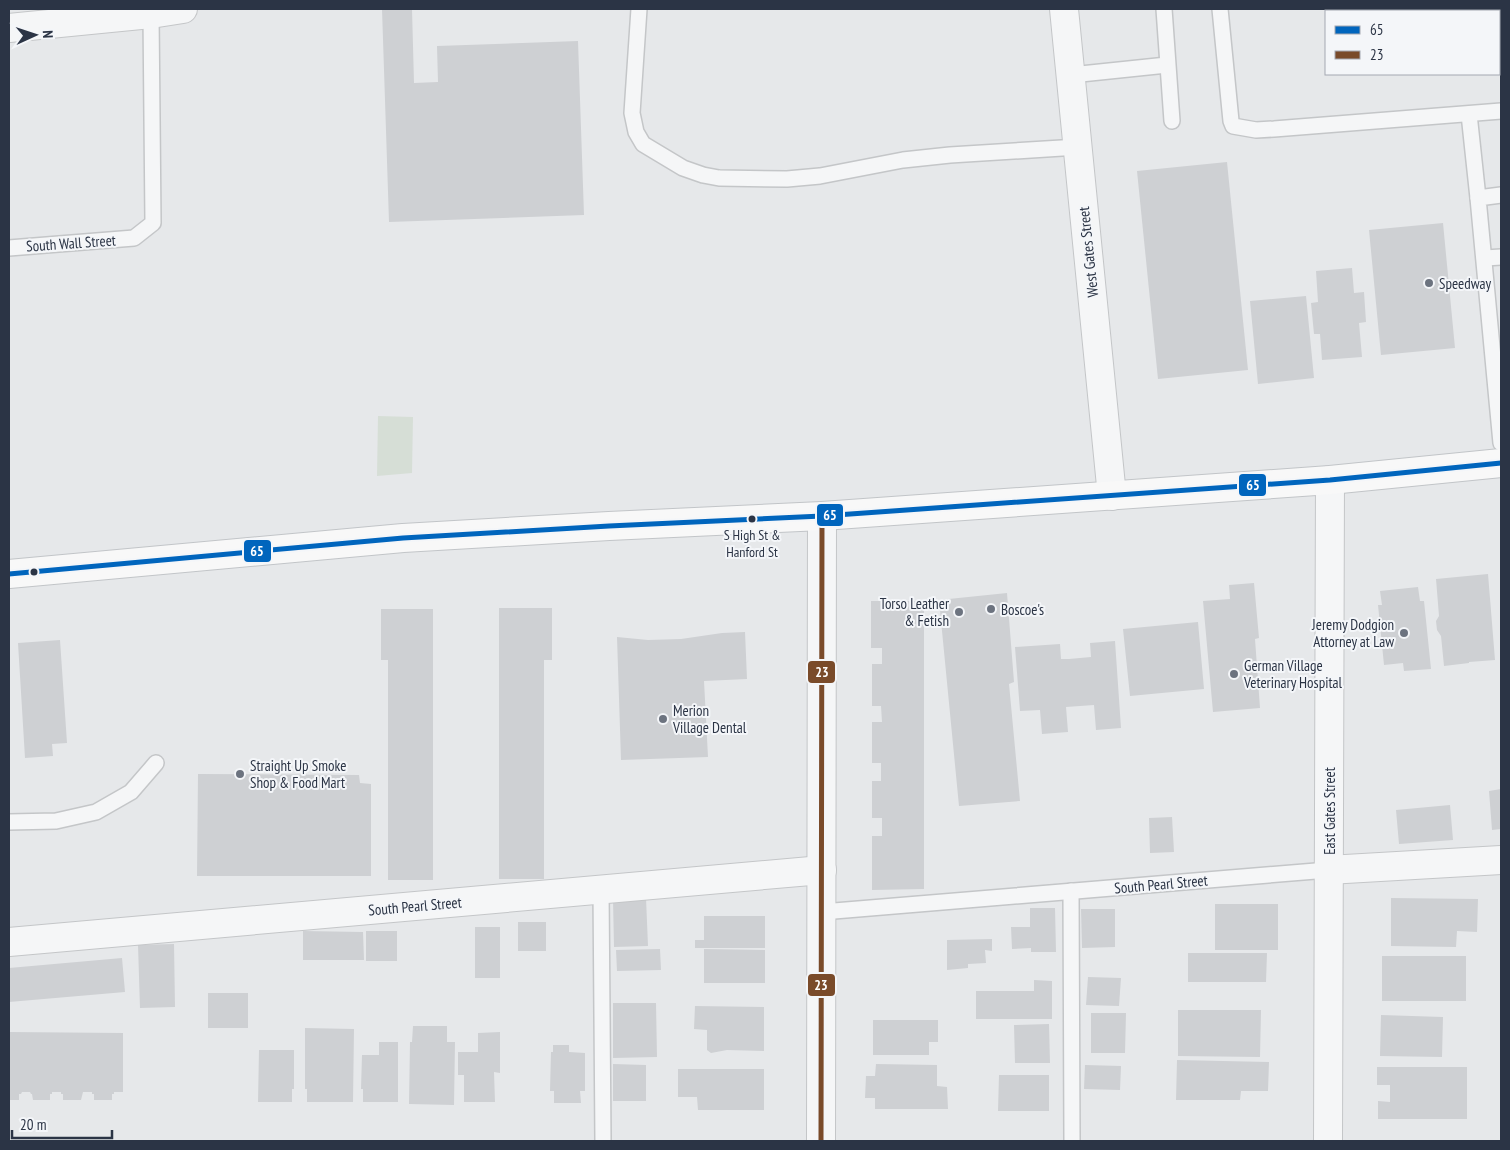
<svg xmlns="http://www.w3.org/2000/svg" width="1510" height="1150" viewBox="0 0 1510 1150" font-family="'PT Sans Narrow',sans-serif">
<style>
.green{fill:#d6ded6}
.building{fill:#ced0d3}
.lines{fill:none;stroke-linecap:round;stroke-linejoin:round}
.lane-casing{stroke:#c4c6c8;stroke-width:18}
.street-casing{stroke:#c4c6c8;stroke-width:30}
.primary-casing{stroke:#c2c5c8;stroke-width:30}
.lane{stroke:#f5f6f7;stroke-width:15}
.street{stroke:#f5f6f7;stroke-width:28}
.primary{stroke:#f8f8f8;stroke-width:28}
.bus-1-casing{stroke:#f4f6f9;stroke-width:9}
.bus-2-casing{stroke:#f4f6f9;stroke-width:9}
.bus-1{stroke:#0065bd;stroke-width:5}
.bus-2{stroke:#7a4b2a;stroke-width:5}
.poi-dot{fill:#6c737f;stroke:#f4f6f9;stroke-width:2}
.bus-dot{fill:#2b3445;stroke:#f4f6f9;stroke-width:2}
.labels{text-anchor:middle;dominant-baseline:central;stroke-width:4;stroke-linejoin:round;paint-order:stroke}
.bus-label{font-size:14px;fill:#2b3445;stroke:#f4f6f9}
.street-label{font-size:15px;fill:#2b3445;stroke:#f4f6f9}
.poi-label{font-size:15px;fill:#2b3445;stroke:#f4f6f9;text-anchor:start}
.line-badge{stroke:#f4f6f9;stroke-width:2}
.badge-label{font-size:14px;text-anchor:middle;font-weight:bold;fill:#fff}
</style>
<rect width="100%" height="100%" fill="#e6e8ea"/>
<polygon class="green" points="378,416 413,417 412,473 377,476"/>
<g class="building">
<polygon points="382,9 412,9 414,83 438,82 437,46 578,41 584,215 389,222"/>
<polygon points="1227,162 1248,370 1158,379 1137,171"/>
<polygon points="1443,223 1455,348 1381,355 1369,230"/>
<polygon points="1352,268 1354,293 1364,292 1366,322 1359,323 1362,357 1322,360 1320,334 1314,334 1311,303 1318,302 1316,271"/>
<polygon points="1306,296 1314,378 1258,384 1250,301"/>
<polygon points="1488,574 1495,660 1469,662 1469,663 1444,666 1441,636 1437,630 1436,621 1439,616 1436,579"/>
<polygon points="1254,583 1259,638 1255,639 1260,708 1213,712 1203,601 1230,599 1229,585"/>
<polygon points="1418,587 1420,601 1424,601 1431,669 1404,671 1403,663 1384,665 1378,605 1382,605 1380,591"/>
<polygon points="1007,593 1014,682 1009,684 1020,801 959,806 939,600"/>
<polygon points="871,601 924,601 924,889 872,890 872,836 882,836 882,818 872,818 872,781 881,781 881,763 872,763 872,722 882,722 881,706 872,706 872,664 882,664 882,648 871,648"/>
<polygon points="499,608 552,608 552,660 544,660 544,879 499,879"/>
<polygon points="381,609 433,609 433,880 388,880 388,660 381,660"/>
<polygon points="1198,622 1204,689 1130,696 1123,629"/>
<polygon points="745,632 747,679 704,681 708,757 621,760 617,637 648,640 681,639 722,633"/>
<polygon points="60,640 67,743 52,744 53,756 25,758 18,643"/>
<polygon points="1115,641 1121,728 1096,730 1094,705 1066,707 1068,732 1042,734 1040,710 1020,711 1015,647 1060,644 1061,659 1069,659 1091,657 1090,643"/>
<polygon points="198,774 359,775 360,783 371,784 371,876 197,876"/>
<polygon points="1501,789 1501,829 1492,830 1489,791"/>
<polygon points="1450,805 1453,840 1399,844 1396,810"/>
<polygon points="1172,817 1174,852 1150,853 1149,818"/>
<polygon points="646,898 648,946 614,947 613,899"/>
<polygon points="1391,898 1478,899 1477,932 1457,931 1456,947 1391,946"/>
<rect x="1215" y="904" width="63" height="46"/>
<polygon points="1030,908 1055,908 1056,952 1031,952 1031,948 1012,949 1011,927 1030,927"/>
<polygon points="1081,909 1115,909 1115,947 1082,948"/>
<polygon points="704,916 765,916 765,948 695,948 695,940 704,940"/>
<rect x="518" y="922" width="28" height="29"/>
<rect x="475" y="927" width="25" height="51"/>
<polygon points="303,931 363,932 364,960 303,960"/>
<rect x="366" y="931" width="31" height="30"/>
<polygon points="992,939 992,951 985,950 986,963 968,964 968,968 947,970 947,940"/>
<polygon points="174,944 175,1007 140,1008 138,945"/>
<polygon points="660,949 661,970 617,971 616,950"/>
<polygon points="704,949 765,950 765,983 704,983"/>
<polygon points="1188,953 1267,953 1266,982 1188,982"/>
<rect x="1382" y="956" width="84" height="45"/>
<polygon points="122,958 125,992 9,1002 9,968"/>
<polygon points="1088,977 1121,978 1119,1006 1086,1005"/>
<polygon points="1034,980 1052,981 1052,1019 976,1019 976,991 1034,991"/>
<rect x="208" y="993" width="40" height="35"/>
<polygon points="613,1003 656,1003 657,1057 613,1058"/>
<polygon points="695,1006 764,1007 764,1051 727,1050 711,1053 707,1050 707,1030 694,1029"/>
<polygon points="1178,1010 1261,1010 1260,1057 1178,1056"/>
<polygon points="1091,1013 1126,1013 1125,1053 1091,1053"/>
<polygon points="1381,1015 1443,1017 1442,1057 1380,1056"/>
<polygon points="873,1020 938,1020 938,1042 929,1042 929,1055 873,1055"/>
<polygon points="1049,1024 1050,1063 1015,1063 1014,1025"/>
<polygon points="413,1026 447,1026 447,1042 455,1042 454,1105 409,1104 410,1042 412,1042"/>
<polygon points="305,1028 354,1029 353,1102 307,1102 307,1089 305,1089"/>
<polygon points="9,1032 123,1033 123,1092 114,1092 114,1094 112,1094 112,1100 94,1100 94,1094 92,1094 92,1092 83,1092 81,1100 63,1100 63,1094 61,1094 61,1092 52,1092 52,1094 50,1094 50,1100 33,1100 32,1094 31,1094 30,1092 22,1092 21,1094 19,1094 19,1100 9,1100"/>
<polygon points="500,1032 500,1073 494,1072 495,1102 464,1102 464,1075 458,1075 458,1052 478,1052 478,1033"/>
<polygon points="379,1042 398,1042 398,1102 363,1102 363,1089 361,1089 362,1055 379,1055"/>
<polygon points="553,1045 569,1045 569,1052 585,1053 585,1091 580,1091 581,1103 554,1103 554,1091 550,1091 551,1052 553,1052"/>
<polygon points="259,1050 294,1050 294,1089 292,1089 292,1102 258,1102"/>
<polygon points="1177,1060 1269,1062 1268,1091 1241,1091 1240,1100 1176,1100"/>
<polygon points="613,1064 646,1065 646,1101 613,1101"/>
<polygon points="876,1064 937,1065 937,1086 947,1087 948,1109 875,1109 875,1098 865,1098 866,1076 875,1076"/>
<polygon points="1085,1065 1121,1066 1120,1090 1084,1089"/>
<polygon points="1377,1067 1467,1067 1467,1119 1378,1119 1378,1101 1390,1102 1390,1085 1377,1085"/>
<polygon points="678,1069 764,1069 764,1110 698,1110 697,1097 678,1097"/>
<polygon points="999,1075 1049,1075 1049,1111 998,1111"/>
</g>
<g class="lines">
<g class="lane-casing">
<g id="lane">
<polyline points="639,9 632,113 636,132 643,144 683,168 703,175 719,178 787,179 820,176 903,160 950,155 1078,147"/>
<polyline points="1164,9 1172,121"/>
<polyline points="1220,9 1231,121 1233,126 1256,130 1274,129 1501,111"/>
<polyline points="1071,75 1167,65"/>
<polyline points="1469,114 1478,198"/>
<polyline points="1501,195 1478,198 1501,443"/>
<polyline points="9,248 134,238 153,223 151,14"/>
<polyline points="1485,258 1501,257"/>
<polyline points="9,822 56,821 96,812 131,792 156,763"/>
<polyline points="601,889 603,1141"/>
<polyline points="1071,891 1072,1141"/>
<polyline points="822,912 1328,870"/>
</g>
</g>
<g class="street-casing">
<g id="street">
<polyline points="1064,9 1112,496"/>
<polyline points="9,28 151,14 183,9"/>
<polyline points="1328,870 1501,860"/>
<polyline points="9,942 822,870"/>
<polyline points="821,1141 822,516"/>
<polyline points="1328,1141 1330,480"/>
</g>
</g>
<g class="primary-casing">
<polyline id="primary" points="9,574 403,538 609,526 822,516 1330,480 1501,463"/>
</g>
<use href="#lane" class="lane"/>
<use href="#street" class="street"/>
<use href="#primary" class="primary"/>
<g class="bus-1-casing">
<polyline id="bus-1" points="9,574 403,538 609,526 822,516 1330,480 1501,463"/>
</g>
<g class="bus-2-casing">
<polyline id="bus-2" points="821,1141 822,516"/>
</g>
<use href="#bus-1" class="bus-1"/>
<use href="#bus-2" class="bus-2"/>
</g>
<g class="poi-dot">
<circle cx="1429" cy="283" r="5"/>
<circle cx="991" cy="609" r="5"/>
<circle cx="959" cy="612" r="5"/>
<circle cx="1404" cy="633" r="5"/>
<circle cx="1234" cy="674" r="5"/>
<circle cx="663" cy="719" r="5"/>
<circle cx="240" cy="774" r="5"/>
</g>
<g class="bus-dot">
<circle cx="752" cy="519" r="4.5"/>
<circle cx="34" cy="572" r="4.5"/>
</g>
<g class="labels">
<g class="bus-label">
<text x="752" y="535">S High St &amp;<tspan x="752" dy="17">Hanford St</tspan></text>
</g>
<g class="street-label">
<text transform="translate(71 243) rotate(-4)">South Wall Street</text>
<text transform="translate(1088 252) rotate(-96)">West Gates Street</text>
<text transform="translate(1329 811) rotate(-90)">East Gates Street</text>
<text transform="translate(1161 884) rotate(-5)">South Pearl Street</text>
<text transform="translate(415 906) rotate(-5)">South Pearl Street</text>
</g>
<g class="poi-label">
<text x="1439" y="283">Speedway</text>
<text x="949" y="603" text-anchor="end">Torso Leather<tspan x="949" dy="17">&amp; Fetish</tspan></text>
<text x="1001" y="609">Boscoe's</text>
<text x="1394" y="624" text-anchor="end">Jeremy Dodgion<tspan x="1394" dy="17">Attorney at Law</tspan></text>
<text x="1244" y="665">German Village<tspan x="1244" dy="17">Veterinary Hospital</tspan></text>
<text x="673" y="710">Merion<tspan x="673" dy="17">Village Dental</tspan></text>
<text x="250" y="765">Straight Up Smoke<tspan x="250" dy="17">Shop &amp; Food Mart</tspan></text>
</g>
</g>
<g class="line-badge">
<rect x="1238" y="473" width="29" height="24" rx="5" fill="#0065bd"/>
<rect x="816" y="503" width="28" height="24" rx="5" fill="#0065bd"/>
<rect x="243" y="539" width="29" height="24" rx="5" fill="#0065bd"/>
<rect x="807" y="660" width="29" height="24" rx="5" fill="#7a4b2a"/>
<rect x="807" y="973" width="29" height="24" rx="5" fill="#7a4b2a"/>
</g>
<g class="badge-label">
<text x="1253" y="490">65</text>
<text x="830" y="520">65</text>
<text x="257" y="556">65</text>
<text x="822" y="677">23</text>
<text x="821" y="990">23</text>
</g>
<rect width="1510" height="1150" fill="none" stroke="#2b3445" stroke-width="20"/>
<rect x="1325" y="10" width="175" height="65" fill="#f4f6f9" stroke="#a4a8b1"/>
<rect x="1335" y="26" width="25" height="8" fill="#0065bd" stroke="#a4a8b1"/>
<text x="1370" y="35" font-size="15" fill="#2b3445">65</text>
<rect x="1335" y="51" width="25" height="8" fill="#7a4b2a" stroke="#a4a8b1"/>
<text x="1370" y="60" font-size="15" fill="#2b3445">23</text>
<g transform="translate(35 35) rotate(87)" stroke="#f4f6f9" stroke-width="4" paint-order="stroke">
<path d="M0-4L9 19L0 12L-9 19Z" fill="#2b3445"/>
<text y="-8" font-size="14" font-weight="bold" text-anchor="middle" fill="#2b3445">N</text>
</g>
<path d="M12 1130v8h100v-8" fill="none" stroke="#2b3445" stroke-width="2.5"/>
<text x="20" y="1130" font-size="15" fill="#2b3445" stroke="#f4f6f9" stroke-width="4" paint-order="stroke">20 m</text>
</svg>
